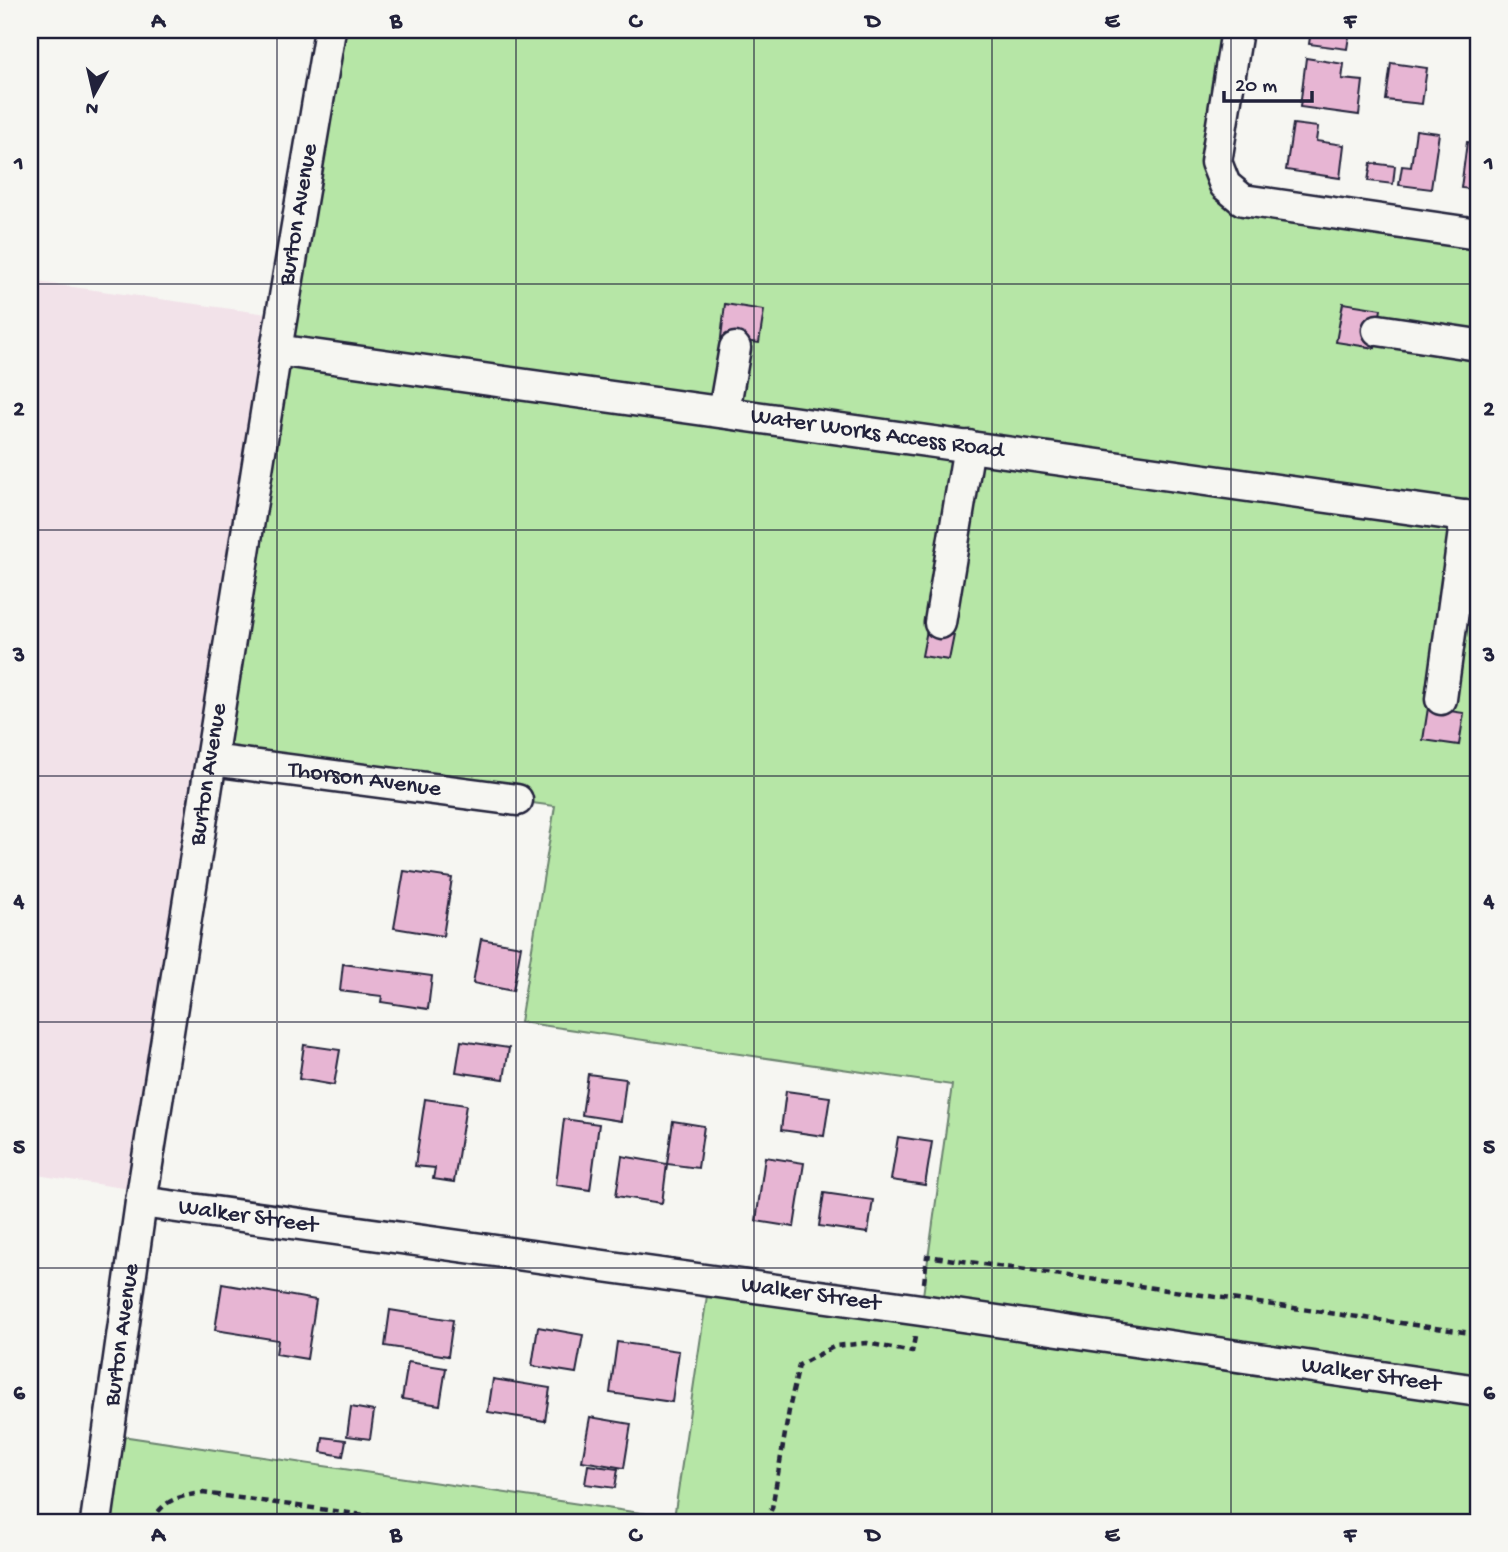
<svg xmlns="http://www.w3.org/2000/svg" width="1508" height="1552" viewBox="0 0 1508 1552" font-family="'Gochi Hand',sans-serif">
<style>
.built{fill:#f2e2e9}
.green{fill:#b6e6a6;stroke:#6c8470;stroke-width:2}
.building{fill:#e7b5d3;stroke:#22223b;stroke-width:2}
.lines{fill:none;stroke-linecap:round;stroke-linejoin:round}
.minor-casing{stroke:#22223b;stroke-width:35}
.path{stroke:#22223b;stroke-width:4.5;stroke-dasharray:7 5;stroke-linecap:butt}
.minor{stroke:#f6f6f2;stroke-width:30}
.grid{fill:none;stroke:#22223b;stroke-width:2;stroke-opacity:0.55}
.labels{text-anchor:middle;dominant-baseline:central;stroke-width:7;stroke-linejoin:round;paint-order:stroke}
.street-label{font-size:24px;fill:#22223b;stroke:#f6f6f2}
.neatline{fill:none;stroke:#22223b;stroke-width:2.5}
.grid-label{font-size:23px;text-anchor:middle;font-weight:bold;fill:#22223b}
</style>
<rect width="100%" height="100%" fill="#f6f6f2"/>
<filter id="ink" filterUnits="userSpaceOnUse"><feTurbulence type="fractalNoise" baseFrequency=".0143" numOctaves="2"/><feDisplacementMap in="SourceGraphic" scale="14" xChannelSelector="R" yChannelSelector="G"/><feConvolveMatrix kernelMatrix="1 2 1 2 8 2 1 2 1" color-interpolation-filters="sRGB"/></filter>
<g filter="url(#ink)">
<polygon class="built" points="30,281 282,316 143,1191 30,1174"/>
<polygon class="green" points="330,30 1237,30 1225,185 1478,234 1478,1522 96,1522 108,1434 674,1518 709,1282 921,1310 952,1085 520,1022 555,806 212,760"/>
<g class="building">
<polygon points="1311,30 1350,30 1347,49 1309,44"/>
<polygon points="1306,58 1344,64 1342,79 1363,81 1359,115 1300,107"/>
<polygon points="1391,63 1427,68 1422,104 1386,100"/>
<polygon points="1293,124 1318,127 1316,141 1344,145 1340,178 1286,170"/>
<polygon points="1416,130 1439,133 1431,189 1399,185 1402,166 1411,167"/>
<polygon points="1467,142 1478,143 1478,190 1461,188"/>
<polygon points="1371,163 1395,166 1393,184 1368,181"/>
<polygon points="1343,303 1381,309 1375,348 1336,342"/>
<polygon points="725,304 764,310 759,343 721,338"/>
<polygon points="927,630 954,635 949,660 922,656"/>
<polygon points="1428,708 1464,713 1459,745 1423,740"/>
<polygon points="404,871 452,878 443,936 394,928"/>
<polygon points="481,939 521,946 513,991 473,983"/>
<polygon points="343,964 432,976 428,1009 381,1002 382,996 340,991"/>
<polygon points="461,1041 509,1048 504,1079 456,1072"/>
<polygon points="304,1045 340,1050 334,1085 299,1079"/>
<polygon points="588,1074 626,1079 621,1121 582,1115"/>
<polygon points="786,1091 830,1097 824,1136 781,1130"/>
<polygon points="425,1099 466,1105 454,1182 433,1179 435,1168 415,1166"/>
<polygon points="564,1119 599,1124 590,1190 556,1185"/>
<polygon points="673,1121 704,1126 698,1168 667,1164"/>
<polygon points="898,1137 932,1142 925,1185 891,1180"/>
<polygon points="622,1156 667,1164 662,1203 616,1196"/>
<polygon points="765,1157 804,1163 794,1227 756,1221"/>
<polygon points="824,1193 873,1200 868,1233 819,1226"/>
<polygon points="222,1284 316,1300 307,1359 276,1354 278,1340 215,1330"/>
<polygon points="390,1310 453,1320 448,1356 385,1346"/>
<polygon points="538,1327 583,1335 576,1373 532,1366"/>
<polygon points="617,1342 679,1351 672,1402 610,1393"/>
<polygon points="408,1362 446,1368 440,1405 402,1399"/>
<polygon points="493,1379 550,1388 545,1421 488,1412"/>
<polygon points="351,1407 374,1411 370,1439 347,1436"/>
<polygon points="590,1417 631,1424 624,1468 582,1461"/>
<polygon points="323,1437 346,1440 343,1456 321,1452"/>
<polygon points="588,1465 618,1469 615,1488 585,1484"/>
</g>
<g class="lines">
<g class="minor-casing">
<g id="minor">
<polyline points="1237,30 1216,162 1225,185 1243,200 1478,234"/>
<polyline points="1378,330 1478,345"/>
<path id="s1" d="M276 350 1478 518"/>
<polyline points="724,411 735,348"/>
<polyline points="940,623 969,446"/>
<polyline points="1441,699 1466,516"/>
<path id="s2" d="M212 760 517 800"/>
<path id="s3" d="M141 1202 921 1310 1478 1391"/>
<path id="s4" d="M96 1522 141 1202 276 350 330 30"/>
</g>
</g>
<g class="path">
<polyline points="924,1283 927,1256 1478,1334"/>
<path d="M152 1522C163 1499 180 1496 203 1493L415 1522"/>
<polyline points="766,1522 772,1508 790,1405 799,1365 835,1346 867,1343 912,1352 915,1337"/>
</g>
<use href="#minor" class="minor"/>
</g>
</g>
<path class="grid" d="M277 30V1522M516 30V1522M754 30V1522M992 30V1522M1231 30V1522M30 284H1478M30 530H1478M30 776H1478M30 1022H1478M30 1268H1478"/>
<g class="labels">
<g class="street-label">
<text stroke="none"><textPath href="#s4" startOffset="1323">Burton Avenue</textPath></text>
<text stroke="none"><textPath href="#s1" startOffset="607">Water Works Access Road</textPath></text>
<text stroke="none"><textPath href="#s4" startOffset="756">Burton Avenue</textPath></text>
<text stroke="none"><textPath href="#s2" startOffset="154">Thorson Avenue</textPath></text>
<text stroke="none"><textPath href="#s3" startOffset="108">Walker Street</textPath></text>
<text stroke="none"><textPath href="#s3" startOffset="676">Walker Street</textPath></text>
<text stroke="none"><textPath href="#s4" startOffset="189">Burton Avenue</textPath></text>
<text stroke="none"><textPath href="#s3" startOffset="1242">Walker Street</textPath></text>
</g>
</g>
<rect width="1508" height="1552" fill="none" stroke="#f6f6f2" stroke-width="77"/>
<g transform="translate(94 94) rotate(188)" stroke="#f6f6f2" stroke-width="5" paint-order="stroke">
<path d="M0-5L12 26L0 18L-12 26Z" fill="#22223b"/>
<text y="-10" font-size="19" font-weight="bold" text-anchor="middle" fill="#22223b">N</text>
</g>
<path d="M1224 91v10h88v-10" fill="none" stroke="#22223b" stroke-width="3.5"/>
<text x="1235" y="91" font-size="21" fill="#22223b" stroke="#f6f6f2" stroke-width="5" paint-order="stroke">20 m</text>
<rect x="38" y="38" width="1432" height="1476" class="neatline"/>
<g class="grid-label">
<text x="158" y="27">A</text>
<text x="396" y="27">B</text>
<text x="635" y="27">C</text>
<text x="873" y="27">D</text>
<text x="1112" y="27">E</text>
<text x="1350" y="27">F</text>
<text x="19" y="169">1</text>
<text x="1489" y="169">1</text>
<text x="19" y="415">2</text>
<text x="1489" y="415">2</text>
<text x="19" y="661">3</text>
<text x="1489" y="661">3</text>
<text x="19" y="907">4</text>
<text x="1489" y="907">4</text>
<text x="19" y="1153">5</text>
<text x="1489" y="1153">5</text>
<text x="19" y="1399">6</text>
<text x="1489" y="1399">6</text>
<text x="158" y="1541">A</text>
<text x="396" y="1541">B</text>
<text x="635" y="1541">C</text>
<text x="873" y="1541">D</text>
<text x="1112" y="1541">E</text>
<text x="1350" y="1541">F</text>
</g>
</svg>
